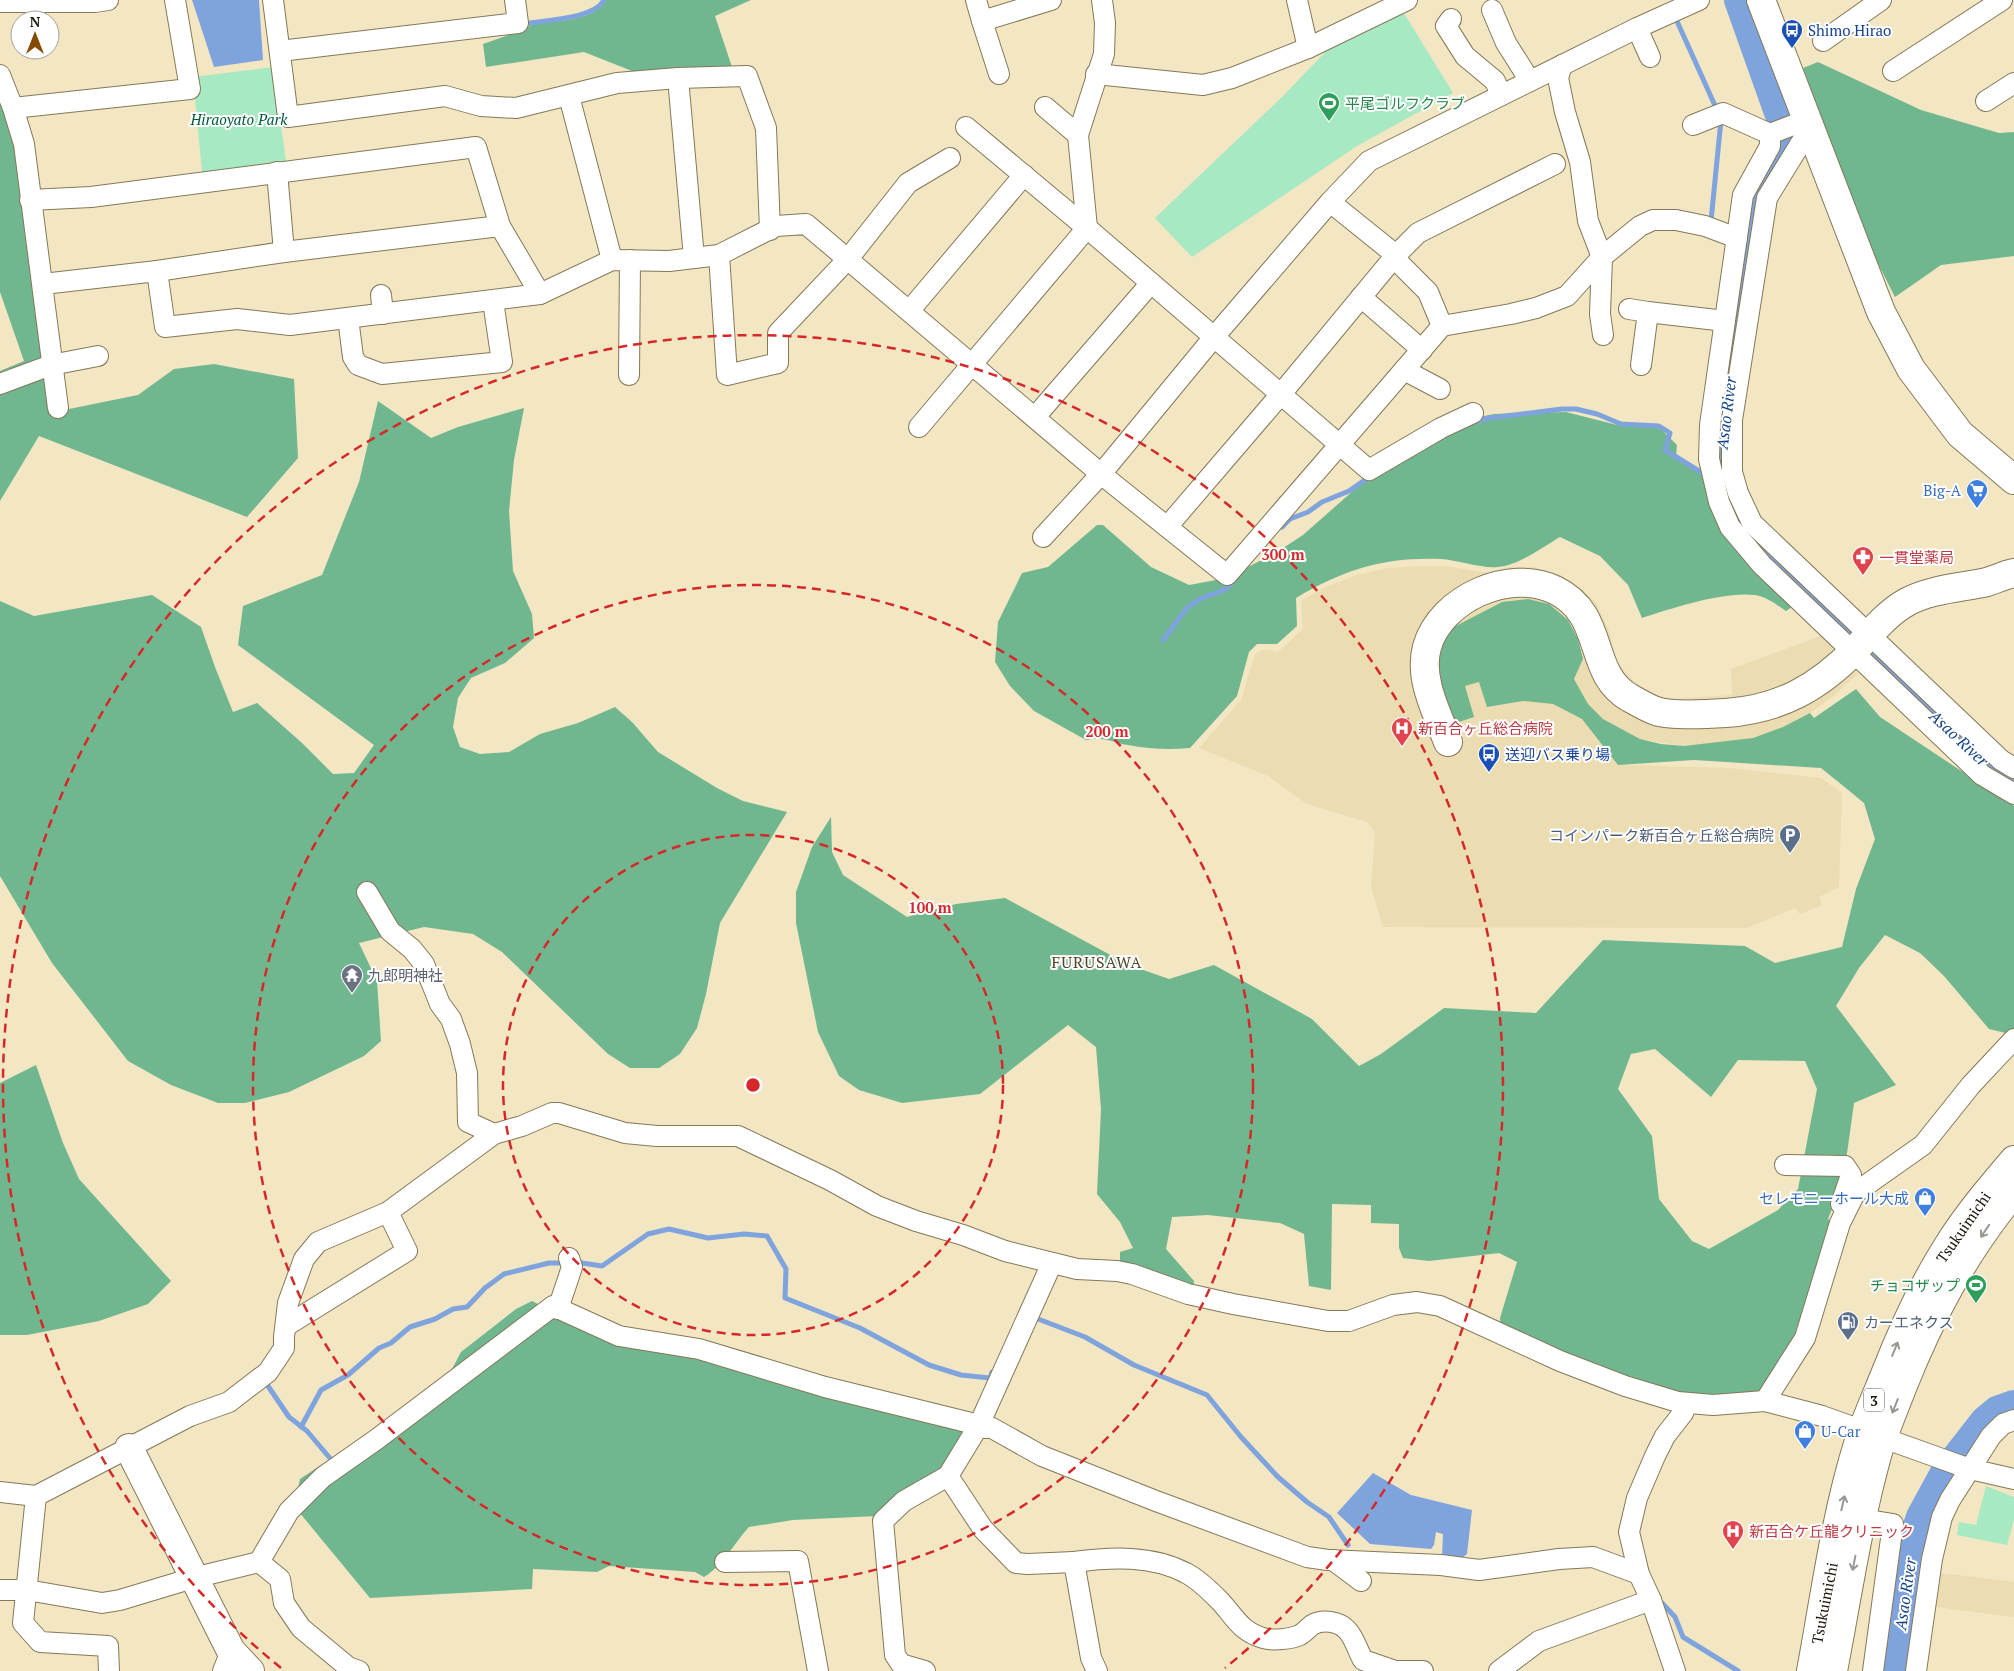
<svg xmlns="http://www.w3.org/2000/svg" width="2014" height="1671" viewBox="0 0 2014 1671" font-family="'PT Serif','Noto Sans JP',serif">
<style>
.built{fill:#ebdcb1}
.green{fill:#a6e9c2}
.forest{fill:#70b790;fill-rule:evenodd}
.water{fill:#7fa4dd}
.lines{fill:none;stroke-linecap:round;stroke-linejoin:round}
.stream{stroke:#7fa4dd;stroke-width:5}
.river{stroke:#7fa4dd;stroke-width:30}
.street-casing{stroke:#847858;stroke-width:22}
.secondary-casing{stroke:#847858;stroke-width:30}
.primary-casing{stroke:#847858;stroke-width:30}
.street{stroke:#fff;stroke-width:20}
.secondary{stroke:#fff;stroke-width:28}
.primary{stroke:#fff;stroke-width:28}
.oneway{stroke:#999791}
.ring{fill:none;stroke:#d62828;stroke-width:2.5;stroke-dasharray:9 6}
.labels{text-anchor:middle;dominant-baseline:central;stroke-width:4;stroke-linejoin:round;paint-order:stroke}
.shield{fill:#fff;stroke:#605d54;stroke-width:1}
.shield-label{font-size:14px;font-weight:bold;fill:#1c170a}
.transit-label{font-size:15px;fill:#164399;stroke:#fff;text-anchor:start}
.leisure-label{font-size:15px;fill:#27864d;stroke:#fff;text-anchor:start}
.park-label{font-size:15px;font-style:italic;fill:#005c38;stroke:#fff}
.shop-label{font-size:15px;fill:#366cbe;stroke:#fff;text-anchor:end}
.health-label{font-size:15px;fill:#be3a42;stroke:#fff;text-anchor:start}
.service-label{font-size:15px;fill:#4e5e75;stroke:#fff;text-anchor:end}
.worship-label{font-size:15px;fill:#5b616d;stroke:#fff;text-anchor:start}
.street-label{font-size:15px;fill:#1c170a;stroke:#fff}
.water-label{font-size:16px;font-style:italic;fill:#144285;stroke:#fff}
.neighbourhood-label{font-size:16px;letter-spacing:1px;fill:#504627;stroke:#fff}
.centre{fill:#d62828;stroke:#fff;stroke-width:2.5}
.ring-label{font-size:15px;text-anchor:middle;font-weight:bold;fill:#d62828;stroke:#fff;stroke-width:4;stroke-linejoin:round;paint-order:stroke}
</style>
<rect width="100%" height="100%" fill="#f3e6c2"/>
<g class="built">
<polygon points="1422,566 1444,566 1490,573 1510,567 1534,567 1559,574 1575,584 1596,602 1609,631 1616,658 1623,669 1637,684 1659,696 1674,699 1732,695 1731,669 1823,635 1831,641 1834,651 1858,674 1831,698 1810,713 1783,727 1753,738 1718,743 1684,746 1640,739 1603,719 1588,704 1574,679 1583,659 1502,602 1478,615 1463,686 1479,682 1488,707 1523,701 1553,704 1582,719 1618,765 1729,768 1821,778 1842,793 1839,887 1819,897 1822,905 1800,914 1795,908 1747,928 1383,927 1371,887 1375,832 1367,822 1307,804 1268,776 1199,748 1241,700 1255,654 1262,650 1272,650 1278,652 1303,629 1301,601 1323,588 1356,575 1388,568"/>
<polygon points="1941,1573 2014,1582 2014,1617 1936,1607"/>
</g>
<g class="green">
<polygon points="1402,10 1453,93 1357,146 1192,257 1155,218 1282,97 1334,43"/>
<polygon points="273,67 286,162 202,172 193,77"/>
<polygon points="1986,1486 2014,1497 2014,1519 2007,1545 1957,1535 1959,1522 1976,1525"/>
</g>
<g class="forest">
<path d="M606 0H751L715 16 733 70 634 76 632 71 584 52 486 67 483 44 526 29 530 25C552 21 597 21 606 0Z"/>
<polygon points="1818,62 1921,110 1999,133 2014,132 2014,256 1941,265 1895,297 1865,238 1803,68"/>
<polygon points="0,103 18,148 44,362 0,380 0,371 24,361 0,292"/>
<polygon points="214,364 294,379 298,458 247,517 39,436 0,501 0,387 60,372 69,409 138,395 174,369"/>
<polygon points="378,401 431,438 458,427 524,408 514,460 509,511 513,571 532,614 534,638 505,663 471,678 458,698 453,727 460,747 480,754 509,752 540,734 578,723 615,707 632,722 658,752 717,788 743,801 787,812 720,923 706,994 697,1028 680,1054 659,1068 630,1068 608,1054 502,952 473,934 424,927 359,943 377,981 381,1041 364,1056 289,1092 245,1103 218,1103 171,1085 128,1061 52,963 0,876 0,601 34,616 152,595 201,627 215,667 233,712 257,703 302,743 333,774 354,773 374,745 238,645 243,606 322,575 359,482"/>
<path d="M1566 412 1617 425 1658 426 1677 445 1676 457 1702 474 1795 605 1786 611C1777 605 1767 597 1755 595 1724 591 1672 608 1642 618L1628 585 1600 556 1560 537C1543 547 1519 565 1498 567 1484 569 1457 560 1441 559 1384 557 1345 569 1296 598L1297 626 1277 644H1257L1249 652 1237 696 1190 748C1168 750 1149 749 1128 745 1110 742 1106 736 1086 740L1034 711 1010 686 995 662 998 622 1022 573 1048 567 1097 525H1103L1151 567 1189 585 1227 578 1277 552 1303 535 1371 475 1469 419 1494 414Z"/>
<path d="M1528 599 1549 604 1568 620 1578 639 1583 659 1574 679 1588 704 1603 719 1640 739 1661 744 1684 746 1753 738 1783 727 1810 713 1814 718 1856 689 1880 717 2014 806V1030L2010 1034 1989 1029 1944 976 1920 953 1885 935 1859 968 1836 1006 1896 1085 1854 1103 1843 1182 1828 1219 1834 1225 1811 1311 1764 1392 1679 1397 1501 1330 1500 1318 1517 1262 1499 1253 1429 1261 1403 1258 1399 1248V1224L1371 1223V1205L1332 1204 1331 1290 1309 1286 1304 1234 1280 1223 1208 1215 1172 1217 1166 1249 1194 1281 1193 1290 1120 1267V1252L1133 1248 1120 1222 1097 1194 1101 1109 1096 1047 1068 1025 980 1094 902 1103 859 1090 839 1076 818 1032 796 923V892L812 847 831 817 832 852 843 875 907 917 956 904 1005 898 1129 965 1169 979 1214 965 1312 1019 1359 1066 1381 1054 1444 1008 1536 1013 1603 940 1745 946 1775 963 1842 947 1856 889 1875 839 1864 803 1847 789 1821 768 1694 760 1618 765 1582 719 1553 704 1523 701 1487 707 1479 682 1465 686 1474 717 1456 723 1440 687 1437 657 1450 629 1502 602ZM1655 1049 1711 1097 1738 1060 1805 1061 1817 1089 1798 1189 1778 1210 1709 1249 1692 1241 1659 1199 1652 1136 1618 1089 1631 1054Z"/>
<polygon points="36,1065 63,1143 79,1179 171,1281 148,1304 99,1321 27,1335 0,1335 0,1083"/>
<path d="M532 1301 553 1312 977 1419 941 1471 892 1498 877 1516 793 1520 749 1527C734 1543 724 1565 704 1577L695 1572 609 1566 597 1572 533 1569 532 1589 370 1598 294 1506 300 1479 445 1382 461 1352 516 1309Z"/>
</g>
<g class="water">
<polygon points="192,0 259,0 263,60 214,67"/>
<polygon points="1373,1473 1411,1495 1472,1510 1467,1554 1462,1558 1442,1557 1443,1534 1436,1532 1434,1545 1431,1549 1370,1544 1337,1513"/>
</g>
<g class="lines">
<g class="stream">
<polyline points="1676,19 1717,110"/>
<path d="M530 23C549 20 595 18 604 0"/>
<polyline points="1711,221 1721,120"/>
<polyline points="1474,422 1489,418 1562,409 1576,409 1597,414 1621,424 1659,426 1670,433 1665,450 1704,474"/>
<polyline points="1282,527 1290,519 1308,512 1322,502 1349,491 1372,475"/>
<polyline points="1163,640 1187,608 1200,599 1226,589 1235,579"/>
<polyline points="575,1262 602,1266 648,1234 669,1229 708,1238 744,1234 767,1236 786,1269 785,1298 860,1328 929,1365 961,1375 990,1378 992,1372"/>
<polyline points="1033,1317 1085,1337 1134,1365 1207,1395 1241,1437 1278,1477 1307,1502 1329,1517 1348,1545"/>
<polyline points="268,1386 289,1417 307,1431 334,1463"/>
<polyline points="301,1427 321,1390 348,1375 379,1348 391,1343 410,1327 435,1319 453,1309 467,1307 485,1288 504,1274 549,1263 567,1263"/>
<polyline points="1662,1603 1675,1617 1683,1637 1738,1671"/>
</g>
<g class="river">
<polyline points="1739,0 1787,135 1785,145 1755,198 1719,451 1722,475 1728,497 1737,515 1770,557 1985,764 2014,784"/>
<polyline points="1894,1671 1912,1544 1921,1517 1946,1471 1985,1421 1997,1411 2014,1405"/>
</g>
<g class="street-casing">
<g id="street">
<polyline points="273,0 288,117 445,96 481,106 516,108 617,83 678,78 747,76 766,128 770,230"/>
<polyline points="976,0 982,21 1051,0"/>
<polyline points="1297,0 1308,48"/>
<polyline points="0,2 95,2 108,0"/>
<polyline points="1492,10 1506,43 1530,81"/>
<polyline points="1451,19 1446,26 1465,56 1495,81 1501,95"/>
<polyline points="982,21 999,74"/>
<polyline points="1637,28 1650,57"/>
<polyline points="1823,41 1881,0"/>
<polyline points="280,51 518,23 515,0"/>
<polyline points="1562,65 1558,78 1565,112 1580,162 1588,221 1602,257 1600,314 1603,335"/>
<polyline points="1893,71 2002,0"/>
<polyline points="1096,74 1203,85 1232,78 1308,48 1407,0"/>
<polyline points="0,75 13,108 24,144 58,408"/>
<polyline points="678,78 694,258"/>
<polyline points="569,96 612,260"/>
<polyline points="1986,101 2014,83"/>
<polyline points="1045,107 1078,135"/>
<polyline points="13,108 190,89 175,0"/>
<polyline points="1806,120 1770,134 1770,146 1743,195 1710,425 1709,459 1719,502 1730,527 1762,565 1982,775 2014,794"/>
<polyline points="1693,125 1723,113 1770,134"/>
<polyline points="966,127 1087,228 1369,470 1441,428 1473,413"/>
<polyline points="1810,128 1767,198 1732,420 1732,472 1738,493 1752,523 2001,760 2014,768"/>
<polyline points="277,172 284,252"/>
<polyline points="30,200 91,197 476,147 500,226 540,294"/>
<polyline points="1330,202 1396,255 1397,261 1428,292 1442,326"/>
<polyline points="719,255 727,375 778,363 778,333 848,259 908,183 950,158"/>
<polyline points="157,271 165,327 237,319 290,325 540,294 612,260 669,261 719,255 776,226 806,224 1101,474 1227,575 1442,326 1511,314 1536,308 1567,296 1602,257 1640,226 1653,220 1676,220 1705,226 1737,238"/>
<polyline points="43,284 157,271 284,252 500,226"/>
<polyline points="381,295 383,314"/>
<polyline points="1361,297 1422,350"/>
<polyline points="1629,309 1648,312"/>
<polyline points="910,310 1024,175"/>
<polyline points="348,318 353,357 358,365 382,374 502,362 493,301"/>
<polyline points="1641,365 1648,312 1725,321"/>
<polyline points="1404,370 1440,389"/>
<polyline points="629,375 630,260"/>
<polyline points="0,384 51,365 98,356"/>
<polyline points="1035,417 1151,283"/>
<polyline points="919,427 1087,228 1078,135 1104,54 1105,23 1102,0"/>
<polyline points="1167,527 1281,394 1396,255 1418,233 1555,164"/>
<polyline points="1043,537 1101,474 1214,337 1330,202 1369,161 1637,28 1699,0"/>
<polyline points="367,892 390,931 412,949 424,964 440,1004 451,1019 460,1044 467,1073 468,1122 494,1134"/>
<polyline points="1785,1165 1845,1166 1851,1175 1841,1204"/>
<polyline points="1052,1263 979,1425 948,1476 983,1529 1016,1563 1028,1564 1074,1562 1091,1658 1097,1671"/>
<polyline points="558,1309 572,1267 569,1258"/>
<polyline points="286,1326 407,1251 388,1212"/>
<polyline points="1765,1401 1805,1338 1840,1223 1855,1193 1923,1145 1971,1085 2014,1039"/>
<polyline points="0,1492 36,1496 190,1416 229,1402 268,1372 284,1348 284,1337 288,1303 304,1259 318,1242 388,1212 494,1134 522,1126 552,1113 559,1113 625,1133 657,1136 738,1136 830,1180 877,1206 916,1221 963,1235 1005,1251 1077,1269 1117,1271 1132,1274 1188,1294 1233,1304 1328,1321 1349,1321 1393,1305 1417,1302 1440,1306 1560,1361 1625,1386 1678,1402 1713,1405 1765,1401 1822,1416 1970,1469 2014,1479"/>
<polyline points="36,1496 23,1623 40,1642 108,1646 109,1671"/>
<polyline points="1862,1519 1893,1524 1873,1671"/>
<polyline points="1333,1560 1361,1581"/>
<polyline points="259,1562 280,1579 284,1603 301,1628 348,1667 359,1671"/>
<polyline points="725,1562 798,1561 818,1671"/>
<path d="M1074 1562C1111 1557 1152 1555 1186 1573 1198 1579 1209 1590 1218 1599 1234 1615 1239 1631 1263 1638 1273 1641 1291 1639 1300 1635 1305 1632 1308 1628 1312 1625 1322 1619 1339 1621 1347 1630 1354 1637 1358 1651 1363 1660L1395 1671H1423"/>
<polyline points="0,1590 27,1590 102,1603 120,1600 193,1578 259,1562 289,1511 323,1477 377,1439 553,1306 619,1336 699,1349 825,1387 979,1425 984,1428 992,1428 1042,1456 1156,1501 1307,1557 1328,1560 1441,1565 1479,1570 1559,1559 1593,1557 1639,1574"/>
<polyline points="223,1671 231,1651"/>
<polyline points="925,1671 901,1664 895,1655 883,1521 904,1501 948,1476"/>
<polyline points="1499,1671 1539,1641 1651,1600"/>
<polyline points="1675,1671 1651,1600 1639,1574 1629,1532 1637,1498 1655,1456 1665,1436 1683,1413 1687,1404"/>
<polyline points="1916,1671 1932,1559 1942,1517 1950,1500 1991,1436 2003,1424 2014,1420"/>
</g>
</g>
<g class="secondary-casing">
<g id="secondary">
<polyline points="1761,0 1881,312 1911,369 1960,434 2014,480"/>
<path d="M1448 742C1437 713 1418 678 1427 647 1441 598 1510 568 1555 590 1607 615 1586 673 1630 698 1638 702 1647 708 1656 711 1670 716 1710 714 1726 713 1780 709 1818 688 1856 649 1871 633 1887 613 1907 602 1931 589 1960 588 1987 582 1996 579 2005 575 2014 573"/>
<polyline points="129,1448 231,1651 250,1671"/>
</g>
</g>
<g class="primary-casing">
<g id="primary">
<path d="M1811 1671C1825 1596 1835 1518 1858 1444 1865 1421 1875 1399 1884 1377 1902 1331 1922 1286 1949 1244 1968 1214 1991 1187 2014 1160"/>
<path d="M1833 1671C1847 1598 1858 1523 1878 1452 1885 1430 1894 1409 1902 1388 1931 1315 1964 1253 2014 1192"/>
</g>
</g>
<use href="#street" class="street"/>
<use href="#secondary" class="secondary"/>
<use href="#primary" class="primary"/>
</g>
<defs><path id="oneway-shaft" d="M-6 0H5M1.5-3L5.5 0L1.5 3" fill="none" stroke-width="1.6" stroke-linecap="round" stroke-linejoin="round" transform="scale(1.25)"/></defs>
<g class="oneway">
<use href="#oneway-shaft" transform="translate(1985 1231) rotate(124)"/>
<use href="#oneway-shaft" transform="translate(1895 1349) rotate(-68)"/>
<use href="#oneway-shaft" transform="translate(1895 1406) rotate(112)"/>
<use href="#oneway-shaft" transform="translate(1843 1503) rotate(-77)"/>
<use href="#oneway-shaft" transform="translate(1854 1563) rotate(101)"/>
</g>
<g class="ring">
<circle cx="753" cy="1085" r="250"/>
<circle cx="753" cy="1085" r="500"/>
<path d="M281 1668A750 750 0 1 1 1225 1668"/>
</g>
<defs>
<g id="bus-pin" transform="scale(1.125)"><path d="M0 17L-7.5 6A9.5 9.5 0 1 1 7.5 6Z" fill="#1a4fb4" stroke="#fff"/><path d="M-5-6H5V4H4V6H2V4H-2V6H-4V4H-5ZM-3.5-4V0h7V-4ZM-3.5 1.2v1.5H-2V1.2ZM2 1.2v1.5H3.5V1.2Z" fill="#fff"/></g>
<g id="stadium-pin" transform="scale(1.125)"><path d="M0 17L-7.5 6A9.5 9.5 0 1 1 7.5 6Z" fill="#2e9e5b" stroke="#fff"/><path d="M0-5a6.5 5 0 1 0 0 10a6.5 5 0 1 0 0-10ZM-3.5-1.8h7v3.6h-7Z" fill="#fff"/></g>
<g id="supermarket-pin" transform="scale(1.125)"><path d="M0 17L-7.5 6A9.5 9.5 0 1 1 7.5 6Z" fill="#3f7fe0" stroke="#fff"/><path d="M-6-5.5h2.5l.6 2H6L4.5 2H-2.5L-4.4-4H-6ZM-1.5 3.2a1.3 1.3 0 1 0 .1 0ZM3 3.2a1.3 1.3 0 1 0 .1 0Z" fill="#fff"/></g>
<g id="pharmacy-pin" transform="scale(1.125)"><path d="M0 17L-7.5 6A9.5 9.5 0 1 1 7.5 6Z" fill="#e0444e" stroke="#fff"/><path d="M-2-6h4v4h4v4h-4v4h-4v-4h-4v-4h4Z" fill="#fff"/></g>
<g id="hospital-pin" transform="scale(1.125)"><path d="M0 17L-7.5 6A9.5 9.5 0 1 1 7.5 6Z" fill="#e0444e" stroke="#fff"/><path d="M-5-5h3v3.5h4V-5h3V5h-3V1.5h-4V5h-3Z" fill="#fff"/></g>
<g id="parking-pin" transform="scale(1.125)"><path d="M0 17L-7.5 6A9.5 9.5 0 1 1 7.5 6Z" fill="#5c6f8a" stroke="#fff"/><path d="M-3.5-5.5H1a3.5 3.5 0 0 1 0 7H-1V5.5H-3.5ZM-1-3.4V-.6H.8a1.4 1.4 0 0 0 0-2.8Z" fill="#fff"/></g>
<g id="temple-pin" transform="scale(1.125)"><path d="M0 17L-7.5 6A9.5 9.5 0 1 1 7.5 6Z" fill="#6b7280" stroke="#fff"/><path d="M0-6L5-2H3V0L6.5 2.5H4V6H1.5V3h-3V6H-4V2.5H-6.5L-3 0V-2H-5Z" fill="#fff"/></g>
<g id="shop-pin" transform="scale(1.125)"><path d="M0 17L-7.5 6A9.5 9.5 0 1 1 7.5 6Z" fill="#3f7fe0" stroke="#fff"/><path d="M-5-2.5h2.3a2.7 3.5 0 0 1 5.4 0H5L5.5 6h-11ZM-1.5-2.5h3a1.5 2.3 0 0 0-3 0Z" fill="#fff"/></g>
<g id="fuel-pin" transform="scale(1.125)"><path d="M0 17L-7.5 6A9.5 9.5 0 1 1 7.5 6Z" fill="#5c6f8a" stroke="#fff"/><path d="M-5.5-6h7V0h2V4h1.3V-2.5L3-4.5l.8-.8L6-3V5H2.5V1h-1V6h-7ZM-4.2-4.7v3.2H.2V-4.7Z" fill="#fff"/></g>
</defs>
<g fill-rule="evenodd">
<use href="#bus-pin" x="1792" y="30"/>
<use href="#stadium-pin" x="1329" y="103"/>
<use href="#supermarket-pin" x="1977" y="490"/>
<use href="#pharmacy-pin" x="1863" y="557"/>
<use href="#hospital-pin" x="1402" y="728"/>
<use href="#bus-pin" x="1489" y="754"/>
<use href="#parking-pin" x="1790" y="835"/>
<use href="#temple-pin" x="352" y="975"/>
<use href="#shop-pin" x="1925" y="1198"/>
<use href="#stadium-pin" x="1976" y="1285"/>
<use href="#fuel-pin" x="1848" y="1322"/>
<use href="#shop-pin" x="1805" y="1431"/>
<use href="#hospital-pin" x="1733" y="1531"/>
</g>
<g class="labels">
<rect class="shield" x="1864" y="1388.5" width="20" height="23" rx="4"/>
<g class="shield-label">
<text x="1874" y="1400">3</text>
</g>
<g class="transit-label">
<text x="1808" y="30">Shimo Hirao</text>
<text x="1505" y="754">送迎バス乗り場</text>
</g>
<g class="leisure-label">
<text x="1345" y="103">平尾ゴルフクラブ</text>
<text x="1960" y="1285" text-anchor="end">チョコザップ</text>
</g>
<g class="park-label">
<text x="239" y="119">Hiraoyato Park</text>
</g>
<g class="shop-label">
<text x="1961" y="490">Big-A</text>
<text x="1909" y="1198">セレモニーホール大成</text>
<text x="1821" y="1431" text-anchor="start">U-Car</text>
</g>
<g class="health-label">
<text x="1879" y="557">一貫堂薬局</text>
<text x="1418" y="728">新百合ヶ丘総合病院</text>
<text x="1749" y="1531">新百合ケ丘龍クリニック</text>
</g>
<g class="service-label">
<text x="1774" y="835">コインパーク新百合ヶ丘総合病院</text>
<text x="1864" y="1322" text-anchor="start">カーエネクス</text>
</g>
<g class="worship-label">
<text x="368" y="975">九郎明神社</text>
</g>
<g class="street-label">
<text transform="translate(1963 1227) rotate(-55)">Tsukuimichi</text>
<text transform="translate(1824 1603) rotate(-79)">Tsukuimichi</text>
</g>
<g class="water-label">
<text transform="translate(1726 413) rotate(-83)">Asao River</text>
<text transform="translate(1959 738) rotate(43)">Asao River</text>
<text transform="translate(1905 1594) rotate(-82)">Asao River</text>
</g>
<g class="neighbourhood-label">
<text x="1097" y="962">FURUSAWA</text>
</g>
</g>
<circle cx="753" cy="1085" r="8" class="centre"/>
<g class="ring-label">
<text x="1283" y="560">300 m</text>
<text x="1107" y="737">200 m</text>
<text x="930" y="913">100 m</text>
</g>
<g transform="translate(35 35)"><circle r="24" fill="#ffffff" stroke="#a4a29d"/>
<path d="M0-4L9 19L0 12L-9 19Z" fill="#864b03"/>
<text y="-8" font-size="14" font-weight="bold" text-anchor="middle" fill="#1c170a">N</text>
</g>
</svg>
